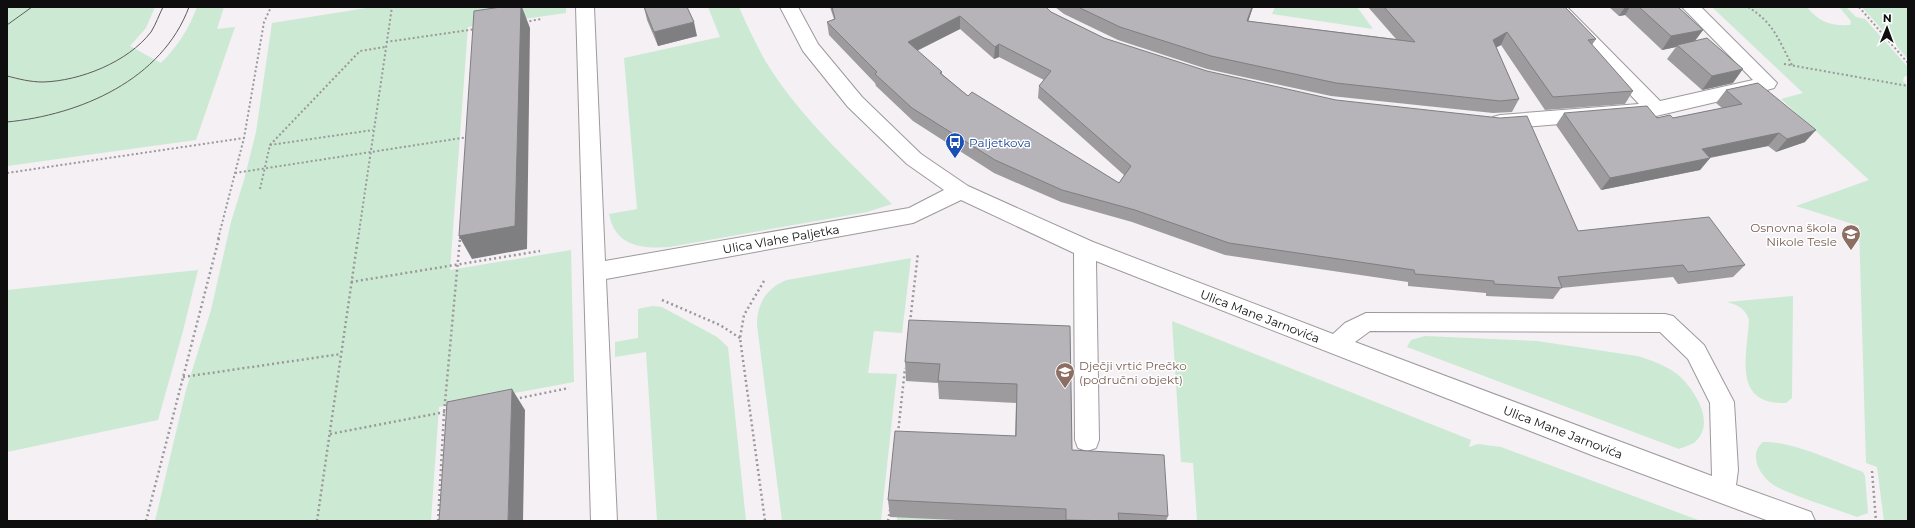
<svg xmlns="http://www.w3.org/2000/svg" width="1915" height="528" viewBox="0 0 1915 528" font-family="Montserrat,sans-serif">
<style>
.green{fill:#cce9d4}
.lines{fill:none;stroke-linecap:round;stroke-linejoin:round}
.minor-casing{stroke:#9d999d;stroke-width:2}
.path-far1{stroke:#9a989a;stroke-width:2;stroke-dasharray:2 2.5;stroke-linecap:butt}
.path{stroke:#9a989a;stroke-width:2.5;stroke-dasharray:2 3;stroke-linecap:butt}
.minor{fill:#fff;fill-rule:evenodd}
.tram{stroke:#5e5c5e;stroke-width:1}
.wall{fill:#9d9b9e;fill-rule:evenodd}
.shaded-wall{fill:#7f7e81}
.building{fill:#b6b4b8;stroke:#7f7e81;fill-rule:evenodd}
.labels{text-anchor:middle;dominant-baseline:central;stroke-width:3;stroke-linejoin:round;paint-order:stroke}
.transit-label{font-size:12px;fill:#164399;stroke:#fff;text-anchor:start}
.education-label{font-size:12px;fill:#785e54;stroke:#fff;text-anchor:end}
.street-label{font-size:12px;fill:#0f0e0f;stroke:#fff}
</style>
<rect width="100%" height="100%" fill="#f4f0f4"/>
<g class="green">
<path d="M7 7H155L146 28 130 46 161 63C177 47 189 29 197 7H224L217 29 235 27 196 140 7 166Z"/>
<polygon points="373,7 566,7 566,13 468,27 450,270 571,250 574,382 439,407 431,521 155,521 186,390 211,310 231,222 244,180 256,132 272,23"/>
<path d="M708 7H739C747 26 756 44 766 62 799 116 848 160 892 204L867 212 669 247C641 249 615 246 609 214L637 209 624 58 720 37Z"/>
<polygon points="1275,7 1357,7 1373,29 1272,14"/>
<path d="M1712 7H1807C1819 22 1830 26 1850 25L1851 21 1840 8H1847L1856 17 1865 19 1908 67V75L1904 77 1903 81 1908 86V521H1884L1877 467 1866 463 1859 226 1796 206 1869 180 1781 99 1803 93Z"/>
<polygon points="1862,7 1908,7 1908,59"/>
<path d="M911 258 902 333 874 331 868 373 897 374 881 521H782L757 325C757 304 766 288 787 280Z"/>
<polygon points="198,270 183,331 158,420 7,452 7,290"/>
<path d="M1793 296 1792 398 1786 403C1732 405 1747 356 1749 320 1746 309 1738 305 1727 302Z"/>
<polygon points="652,306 662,307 717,337 728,347 746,521 657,521 646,352 615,357 615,342 638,338 638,309"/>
<polygon points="1172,321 1471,440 1469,447 1478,444 1501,447 1701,521 1197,521 1193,463 1181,462"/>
<path d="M1425 336 1537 341 1637 356C1651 360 1665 365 1677 374 1694 388 1716 422 1696 441 1692 445 1683 447 1679 449L1407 347 1411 340Z"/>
<path d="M1763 442C1792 441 1835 462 1863 472L1865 476 1868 513 1857 517C1831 507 1802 499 1777 487 1761 479 1747 455 1763 442Z"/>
<polygon points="897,517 979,521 897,521"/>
</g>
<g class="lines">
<g class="minor-casing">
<g id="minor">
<path d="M576 7H594L605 261 909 208 944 190 907 164 848 107 803 51 780 7H798L818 44 862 97 921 154 968 186 1093 242 1333 334 1345 323 1366 313 1665 314 1673 316 1704 345 1734 402 1738 470 1736 485 1811 512 1815 521H1769L1594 456 1096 261 1099 440 1096 448 1087 451 1078 448 1075 440 1074 253 961 200 913 223 606 279 617 521H591ZM1370 331 1660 332 1688 359 1710 403 1712 476 1355 342Z"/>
<polygon points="1548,7 1567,7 1660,101 1753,80 1682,7 1701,7 1777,83 1774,88 1767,90 1656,116 1500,129 1493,127 1490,122 1493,117 1500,115 1639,104"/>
</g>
</g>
<g class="path-far1">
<path d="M1748 7C1774 23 1778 39 1792 65"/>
<polyline points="1859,7 1908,63"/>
<polyline points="525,22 541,19"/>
<polyline points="386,42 476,29"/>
<polyline points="1784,64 1908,86"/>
<polyline points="270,145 360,51 385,47"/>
<polyline points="7,173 244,138"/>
<polyline points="235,173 468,137"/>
<polyline points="260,189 270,145 373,130"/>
<polyline points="218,239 244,138 264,22 271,7"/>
<polyline points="358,239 392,7"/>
<polyline points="460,239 460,234"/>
</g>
<g class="path">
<polyline points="764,281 744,315 740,338 765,521"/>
<polyline points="351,282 540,251"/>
<polyline points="662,300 720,325 740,338"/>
<polyline points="910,322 918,253"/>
<polyline points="183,377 341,354"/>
<polyline points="515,399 569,388"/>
<polyline points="898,433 905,368"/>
<polyline points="330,434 450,411"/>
<polyline points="1872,471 1876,521"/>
<polyline points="146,521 219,238"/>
<polyline points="317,521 358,238"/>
<polyline points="438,521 444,413 460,238"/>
<polyline points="888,521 890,510"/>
</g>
<use href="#minor" class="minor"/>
<g class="tram">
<polyline points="7,25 32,7"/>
<path d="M7 76C19 79 30 82 43 82 80 81 128 62 151 32 156 24 159 15 163 7"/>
<path d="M7 122C80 115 162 80 189 7"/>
</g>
</g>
<g class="wall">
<polygon points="644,7 697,36 658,46 647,20"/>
<path d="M830 7H1046L1051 12 1104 38 1578 231 1745 265 1733 277 1678 284 1673 277 1561 288 1553 299 1486 296V293L1408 286V282L1225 255 1132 222 1061 202 994 173 913 121 876 86 875 83 829 35 827 22 834 19ZM960 29 994 59 999 57 1044 80 1039 86 1038 98 1124 175 1119 183 968 96 942 74V72L917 51Z"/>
<polygon points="1055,7 1253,7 1248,21 1396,39 1368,7 1565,7 1596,39 1592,45 1633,91 1625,104 1545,110 1501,45 1496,47 1519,99 1512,112 1493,113 1331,96 1207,69 1118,40 1064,14"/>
<polygon points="1609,7 1678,7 1703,30 1695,41 1733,83 1702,90 1667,59 1676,47 1662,50 1625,15 1619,16"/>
<polygon points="1726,90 1805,142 1776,152 1768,146 1710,158 1700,170 1601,190 1556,125 1564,113 1673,118 1722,108 1716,103"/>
<polygon points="1070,326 1072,450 1168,516 1166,521 978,521 890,517 888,500 1015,436 1016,403 939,399 938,383 906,381 905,362"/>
</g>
<g class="shaded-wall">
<polygon points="521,7 522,7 530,28 527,249 472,259 459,236"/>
<polygon points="1252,7 1253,7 1244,34 1247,21"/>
<polygon points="1625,7 1630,7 1625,15 1619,16"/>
<polygon points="960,16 960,29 908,55 908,42"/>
<polygon points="694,22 697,36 658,46 654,32"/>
<polygon points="1703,30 1693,43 1677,45 1676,47 1662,50 1671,36"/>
<polygon points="1507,32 1501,45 1486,53 1493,40"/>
<polygon points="999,44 999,57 994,59 995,47"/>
<polygon points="1743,69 1733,83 1702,90 1712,76"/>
<polygon points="1816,130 1805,142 1776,152 1787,139"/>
<polygon points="1779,133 1768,146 1692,161 1702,149"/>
<polygon points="1710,158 1700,170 1601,190 1610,178"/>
<polygon points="512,389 525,410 523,521 508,521"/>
</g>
<g class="building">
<polygon points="501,7 521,7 515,226 459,236 474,11"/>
<polygon points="644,7 687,7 694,22 654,32"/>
<path d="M832 7H1046L1051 12 1104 38 1207 71 1336 100 1500 118 1527 116 1578 231 1709 217 1745 265 1688 272 1683 265 1558 277 1562 288 1494 284V281L1415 274 1414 270 1229 243 1135 210 1062 190 995 160 912 108 875 74 877 72 827 22 835 19ZM960 16 995 47 999 44 1051 71 1039 86 1131 166 1119 183 972 92 968 96 940 73 942 72 908 42Z"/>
<polygon points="1078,7 1252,7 1247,21 1415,42 1384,7 1565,7 1596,39 1588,40 1633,91 1553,97 1507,32 1493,40 1519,99 1500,101 1336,83 1211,56 1120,27"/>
<polygon points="1639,7 1678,7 1703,30 1671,36"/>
<polygon points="1707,38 1743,69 1712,76 1677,45"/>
<polygon points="1758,83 1816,130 1787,139 1779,133 1702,149 1710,158 1610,178 1564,113 1647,106 1657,118 1670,115 1673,118 1742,104 1726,90"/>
<polygon points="909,320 1070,326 1072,450 1164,455 1168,516 1118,513 1119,521 1066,520 1066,509 888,500 895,431 1016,436 1017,384 938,381 940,364 905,362"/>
<polygon points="512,389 508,521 439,521 447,402"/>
</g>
<defs>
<g id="bus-pin" transform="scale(1)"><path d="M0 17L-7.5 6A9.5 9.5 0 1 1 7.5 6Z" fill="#1a4fb4" stroke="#fff"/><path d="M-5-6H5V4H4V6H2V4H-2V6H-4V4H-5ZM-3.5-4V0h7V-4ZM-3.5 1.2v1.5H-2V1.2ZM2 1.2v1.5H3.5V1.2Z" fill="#fff"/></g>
<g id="school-pin" transform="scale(1)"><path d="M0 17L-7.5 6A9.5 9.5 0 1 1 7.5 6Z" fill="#8d6e63" stroke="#fff"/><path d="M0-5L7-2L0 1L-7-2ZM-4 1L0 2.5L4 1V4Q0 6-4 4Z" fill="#fff"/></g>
</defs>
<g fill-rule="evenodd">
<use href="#bus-pin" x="955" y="142"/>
<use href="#school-pin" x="1851" y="234"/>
<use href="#school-pin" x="1065" y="372"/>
</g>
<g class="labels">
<g class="transit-label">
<text x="969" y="142">Paljetkova</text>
</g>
<g class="education-label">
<text x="1837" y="227">Osnovna škola<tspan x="1837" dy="14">Nikole Tesle</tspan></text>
<text x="1079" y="365" text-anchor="start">Dječji vrtić Prečko<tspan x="1079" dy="14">(područni objekt)</tspan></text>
</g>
<g class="street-label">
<text transform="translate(781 239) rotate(-10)">Ulica Vlahe Paljetka</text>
<text transform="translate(1260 316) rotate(21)">Ulica Mane Jarnovića</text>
<text transform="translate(1563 432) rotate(21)">Ulica Mane Jarnovića</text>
</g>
</g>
<rect width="1915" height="528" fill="none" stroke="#0f0e0f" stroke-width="16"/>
<g transform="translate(1887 28) rotate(1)" stroke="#ffffff" stroke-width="3" paint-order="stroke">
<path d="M0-3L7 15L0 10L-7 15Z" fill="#0f0e0f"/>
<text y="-6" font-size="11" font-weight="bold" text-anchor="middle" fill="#0f0e0f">N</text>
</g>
</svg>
